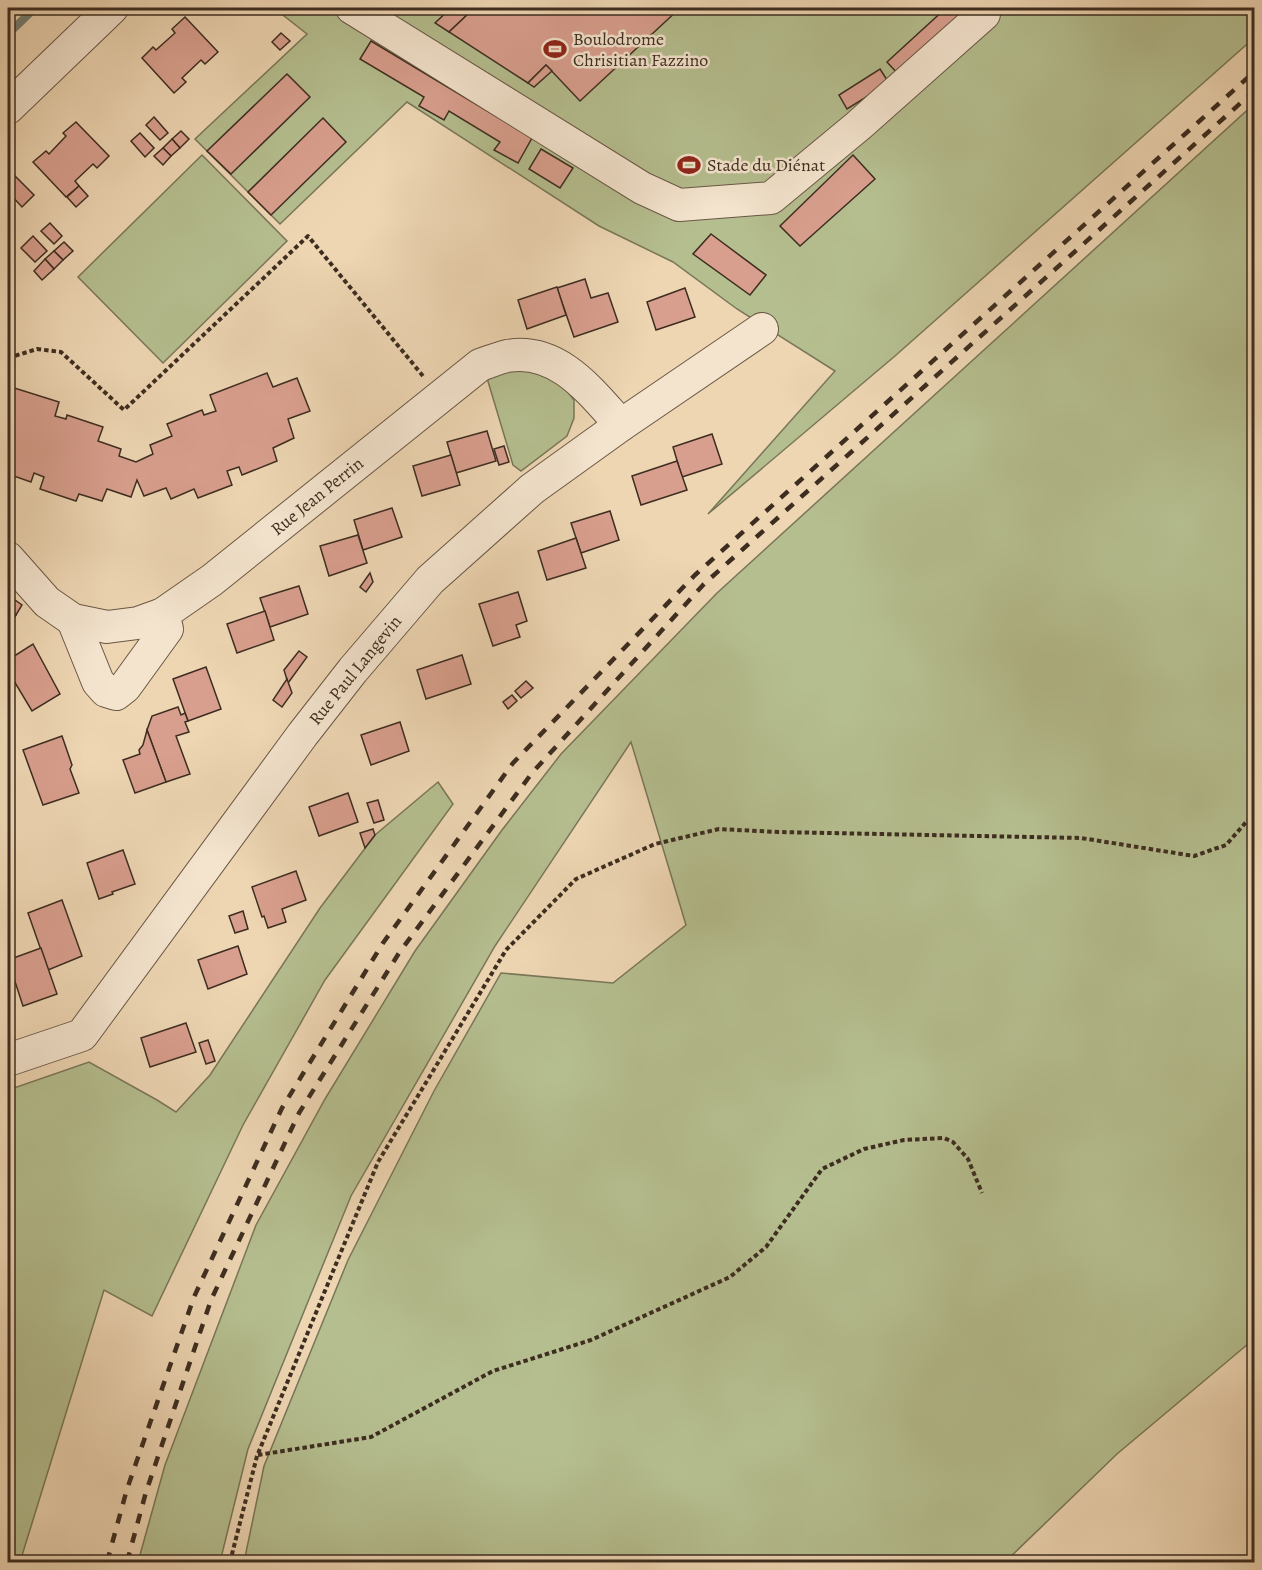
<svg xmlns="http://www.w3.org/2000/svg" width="1262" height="1570" viewBox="0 0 1262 1570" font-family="Alegreya,serif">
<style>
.green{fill:#b5be8f;stroke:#797658;stroke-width:1.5}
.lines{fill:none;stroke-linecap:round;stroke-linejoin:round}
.stream{stroke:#758077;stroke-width:8}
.building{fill:#d99f8e;stroke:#3d2d20;stroke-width:1.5}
.minor-casing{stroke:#695745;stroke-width:34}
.path{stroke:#3d2d20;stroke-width:4;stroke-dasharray:4.5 3;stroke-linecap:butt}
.minor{stroke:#f4e4ce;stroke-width:32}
.rail{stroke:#3d2d20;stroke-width:4.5;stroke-dasharray:10 10;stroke-linecap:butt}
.labels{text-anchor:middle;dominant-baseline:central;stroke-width:5;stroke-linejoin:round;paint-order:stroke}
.poi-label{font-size:18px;fill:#3d2d20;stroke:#f4e4ce;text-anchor:start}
.street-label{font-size:18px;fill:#3d2d20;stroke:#f4e4ce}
</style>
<rect width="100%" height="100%" fill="#eed6b3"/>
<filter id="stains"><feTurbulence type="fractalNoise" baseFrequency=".00333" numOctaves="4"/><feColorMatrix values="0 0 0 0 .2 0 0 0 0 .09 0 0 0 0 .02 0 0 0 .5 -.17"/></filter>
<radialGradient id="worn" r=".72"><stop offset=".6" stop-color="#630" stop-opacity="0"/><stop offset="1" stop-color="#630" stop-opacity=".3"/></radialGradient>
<g class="green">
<polygon points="274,8 1254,8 1254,38 895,356 708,514 835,371 737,309 673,262 599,226 407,102 280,224 195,139 307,34"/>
<polygon points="1254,104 1254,1339 1117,1454 1005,1562 244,1562 264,1466 348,1260 434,1091 501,973 613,983 686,925 631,742 495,946 351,1196 248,1449 220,1562 138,1562 165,1465 256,1225 325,1099 415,951 502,830 561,754 717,593"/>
<polygon points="202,155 287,241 163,363 78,277"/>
<polygon points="503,368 531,369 551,377 564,387 574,400 574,418 567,436 521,471 513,465 487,378"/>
<polygon points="438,782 453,804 325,980 243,1125 152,1316 104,1290 20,1562 8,1562 8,1090 89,1062 157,1100 176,1112 210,1075 320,908 375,835"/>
</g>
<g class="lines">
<polyline class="stream" points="8,34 35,8"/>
</g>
<g class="building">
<polygon points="451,8 462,8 468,14 449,32 435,23"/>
<polygon points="462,8 680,8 580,101 546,65 528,83 449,32 468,14"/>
<polygon points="946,8 971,8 899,75 887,62"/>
<polygon points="185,17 218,52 205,64 201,60 182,78 186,82 174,93 142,58 153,47 156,50 166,41 175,33 172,29"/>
<polygon points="281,33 290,41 280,50 272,42"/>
<polygon points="371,41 532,138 518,163 494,150 500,142 449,111 444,120 419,106 424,97 360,59"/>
<polygon points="546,65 552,71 534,87 528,83"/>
<polygon points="880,69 889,83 847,109 839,95"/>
<polygon points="287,74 310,97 231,174 207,151"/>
<polygon points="154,117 168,133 160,140 146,125"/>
<polygon points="323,118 346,142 271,215 248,192"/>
<polygon points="76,122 109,156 97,168 93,164 75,181 79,186 66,197 33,162 46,151 49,154 66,136 63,133"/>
<polygon points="181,131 189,139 180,148 172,139"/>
<polygon points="140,133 154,148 145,157 131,141"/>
<polygon points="172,139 180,148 171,156 163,148"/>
<polygon points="163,148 171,156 163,165 154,156"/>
<polygon points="541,149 573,168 560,188 529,169"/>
<polygon points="853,155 875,179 800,246 780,226"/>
<polygon points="9,170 34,195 22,207 8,192 8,172"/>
<polygon points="79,186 88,196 76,207 67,197"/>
<polygon points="50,223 62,236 54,244 41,231"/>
<polygon points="711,234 766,275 750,295 693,254"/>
<polygon points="33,236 47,251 35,262 21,248"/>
<polygon points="64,242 73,251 63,260 54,251"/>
<polygon points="54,251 63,260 54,269 45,259"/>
<polygon points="45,259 54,269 42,280 34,271"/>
<polygon points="585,279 591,298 608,293 618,322 574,337 557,288"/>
<polygon points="557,287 566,315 527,329 518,300"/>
<polygon points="685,288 695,317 656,330 647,302"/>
<polygon points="267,373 273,387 297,378 310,411 288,419 294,438 273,448 277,461 242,475 239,467 227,471 232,485 198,498 194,489 171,499 166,488 144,496 137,480 131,497 107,489 102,501 79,494 76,501 40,489 44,477 34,473 31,482 8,474 8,386 59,402 55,416 66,419 67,415 103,427 98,441 121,449 119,456 136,462 153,454 150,445 172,436 167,424 202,410 204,415 216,411 210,395"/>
<polygon points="487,431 496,461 456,473 447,442"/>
<polygon points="712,434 722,464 682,477 673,447"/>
<polygon points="504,446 509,462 499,465 494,449"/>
<polygon points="451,455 460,485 422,496 413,466"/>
<polygon points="677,461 687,490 641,505 632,476"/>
<polygon points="392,508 402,537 363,550 354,520"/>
<polygon points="610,511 619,540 581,553 571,523"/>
<polygon points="358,535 367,563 329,576 320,546"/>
<polygon points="576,538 586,568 547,580 538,551"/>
<polygon points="370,573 373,582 366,592 360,587"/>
<polygon points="299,586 308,614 270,627 260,598"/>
<polygon points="518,592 527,621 516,625 520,637 493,646 479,604"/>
<polygon points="8,595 22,605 16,615 8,610"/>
<polygon points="8,610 16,615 9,626 8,625"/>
<polygon points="265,611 274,640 237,653 227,624"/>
<polygon points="33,644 60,694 32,711 8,671 8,660"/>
<polygon points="299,651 307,657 288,683 284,670"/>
<polygon points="462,655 471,684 426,699 417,670"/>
<polygon points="206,667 221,709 188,721 173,679"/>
<polygon points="287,679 292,693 282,707 273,700"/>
<polygon points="526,681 533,688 521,698 515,691"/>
<polygon points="512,695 517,701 508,709 503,702"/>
<polygon points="178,707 181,715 185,713 188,721 185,722 189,732 176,736 190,774 166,782 147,730 152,716"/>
<polygon points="400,722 409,751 371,765 361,735"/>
<polygon points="147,730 166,782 135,793 123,760 140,754 139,750 143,745"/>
<polygon points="62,736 72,765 70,769 79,793 43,805 23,750"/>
<polygon points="348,793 358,822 319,836 309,807"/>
<polygon points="378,800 384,820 374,823 367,803"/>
<polygon points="373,829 375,835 365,848 360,833"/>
<polygon points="123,850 135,884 112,892 113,894 99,899 87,863"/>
<polygon points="296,871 306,900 282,909 286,922 268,928 264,916 262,917 252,887"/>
<polygon points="62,900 82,956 48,970 28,913"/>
<polygon points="243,911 248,929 235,933 229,916"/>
<polygon points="238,946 247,974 208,989 198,960"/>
<polygon points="41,948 57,994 23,1006 8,960"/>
<polygon points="186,1023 196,1052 150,1067 141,1038"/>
<polygon points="208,1040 215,1061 206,1064 199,1043"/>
</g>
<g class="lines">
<g class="minor-casing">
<g id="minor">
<polyline points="352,8 642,188 679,205 771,198 858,126 984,14"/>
<polyline points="8,108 112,8"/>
<path d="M8 558 47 602 73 620 107 627 138 623 163 614 212 580 480 365C489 362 498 358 507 356 558 347 591 392 621 425"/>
<polyline points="73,620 98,682 106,691 116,694 125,687 167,629 163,614"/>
<polyline points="8,1060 82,1035 303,734 353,670 430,580 532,489 621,425 762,329"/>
</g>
</g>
<g class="path">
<polyline points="8,358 37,349 61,352 124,410 308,236 423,376"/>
<polyline points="258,1455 371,1437 493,1371 591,1340 730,1277 766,1247 822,1169 864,1149 904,1140 944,1138 953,1142 968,1159 982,1193"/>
<polyline points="230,1562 257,1456 378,1162 506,950 576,879 655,844 719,829 778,832 1081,838 1194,856 1226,845 1254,813"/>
</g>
<use href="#minor" class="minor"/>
<g class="rail">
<polyline points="107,1562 127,1489 194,1297 282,1108 383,943 513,763 695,575 1254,72"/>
<polyline points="127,1562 146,1492 211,1300 299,1113 399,953 532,773 704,584 1254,91"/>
</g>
</g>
<defs>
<g id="stadium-bare" transform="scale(1.8)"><path d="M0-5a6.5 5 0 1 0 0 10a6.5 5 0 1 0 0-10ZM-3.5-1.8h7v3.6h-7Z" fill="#8f2418" stroke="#f4e4ce" stroke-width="2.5" paint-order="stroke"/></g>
</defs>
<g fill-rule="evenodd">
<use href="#stadium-bare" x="555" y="49"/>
<use href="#stadium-bare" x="689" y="165"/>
</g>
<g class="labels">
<g class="poi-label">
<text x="573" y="39">Boulodrome<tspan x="573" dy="21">Chrisitian Fazzino</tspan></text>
<text x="707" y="165">Stade du Diénat</text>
</g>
<g class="street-label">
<text transform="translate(317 496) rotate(-39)">Rue Jean Perrin</text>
<text transform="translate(355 670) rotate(-51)">Rue Paul Langevin</text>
</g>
</g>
<rect width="1262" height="1570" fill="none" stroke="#eed6b3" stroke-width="30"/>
<rect x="9" y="9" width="1244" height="1552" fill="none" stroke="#3d2d20" stroke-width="3"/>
<rect x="15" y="15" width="1232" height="1540" fill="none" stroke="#3d2d20" stroke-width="1.5"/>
<rect width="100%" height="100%" filter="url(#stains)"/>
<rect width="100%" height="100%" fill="url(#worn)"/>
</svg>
